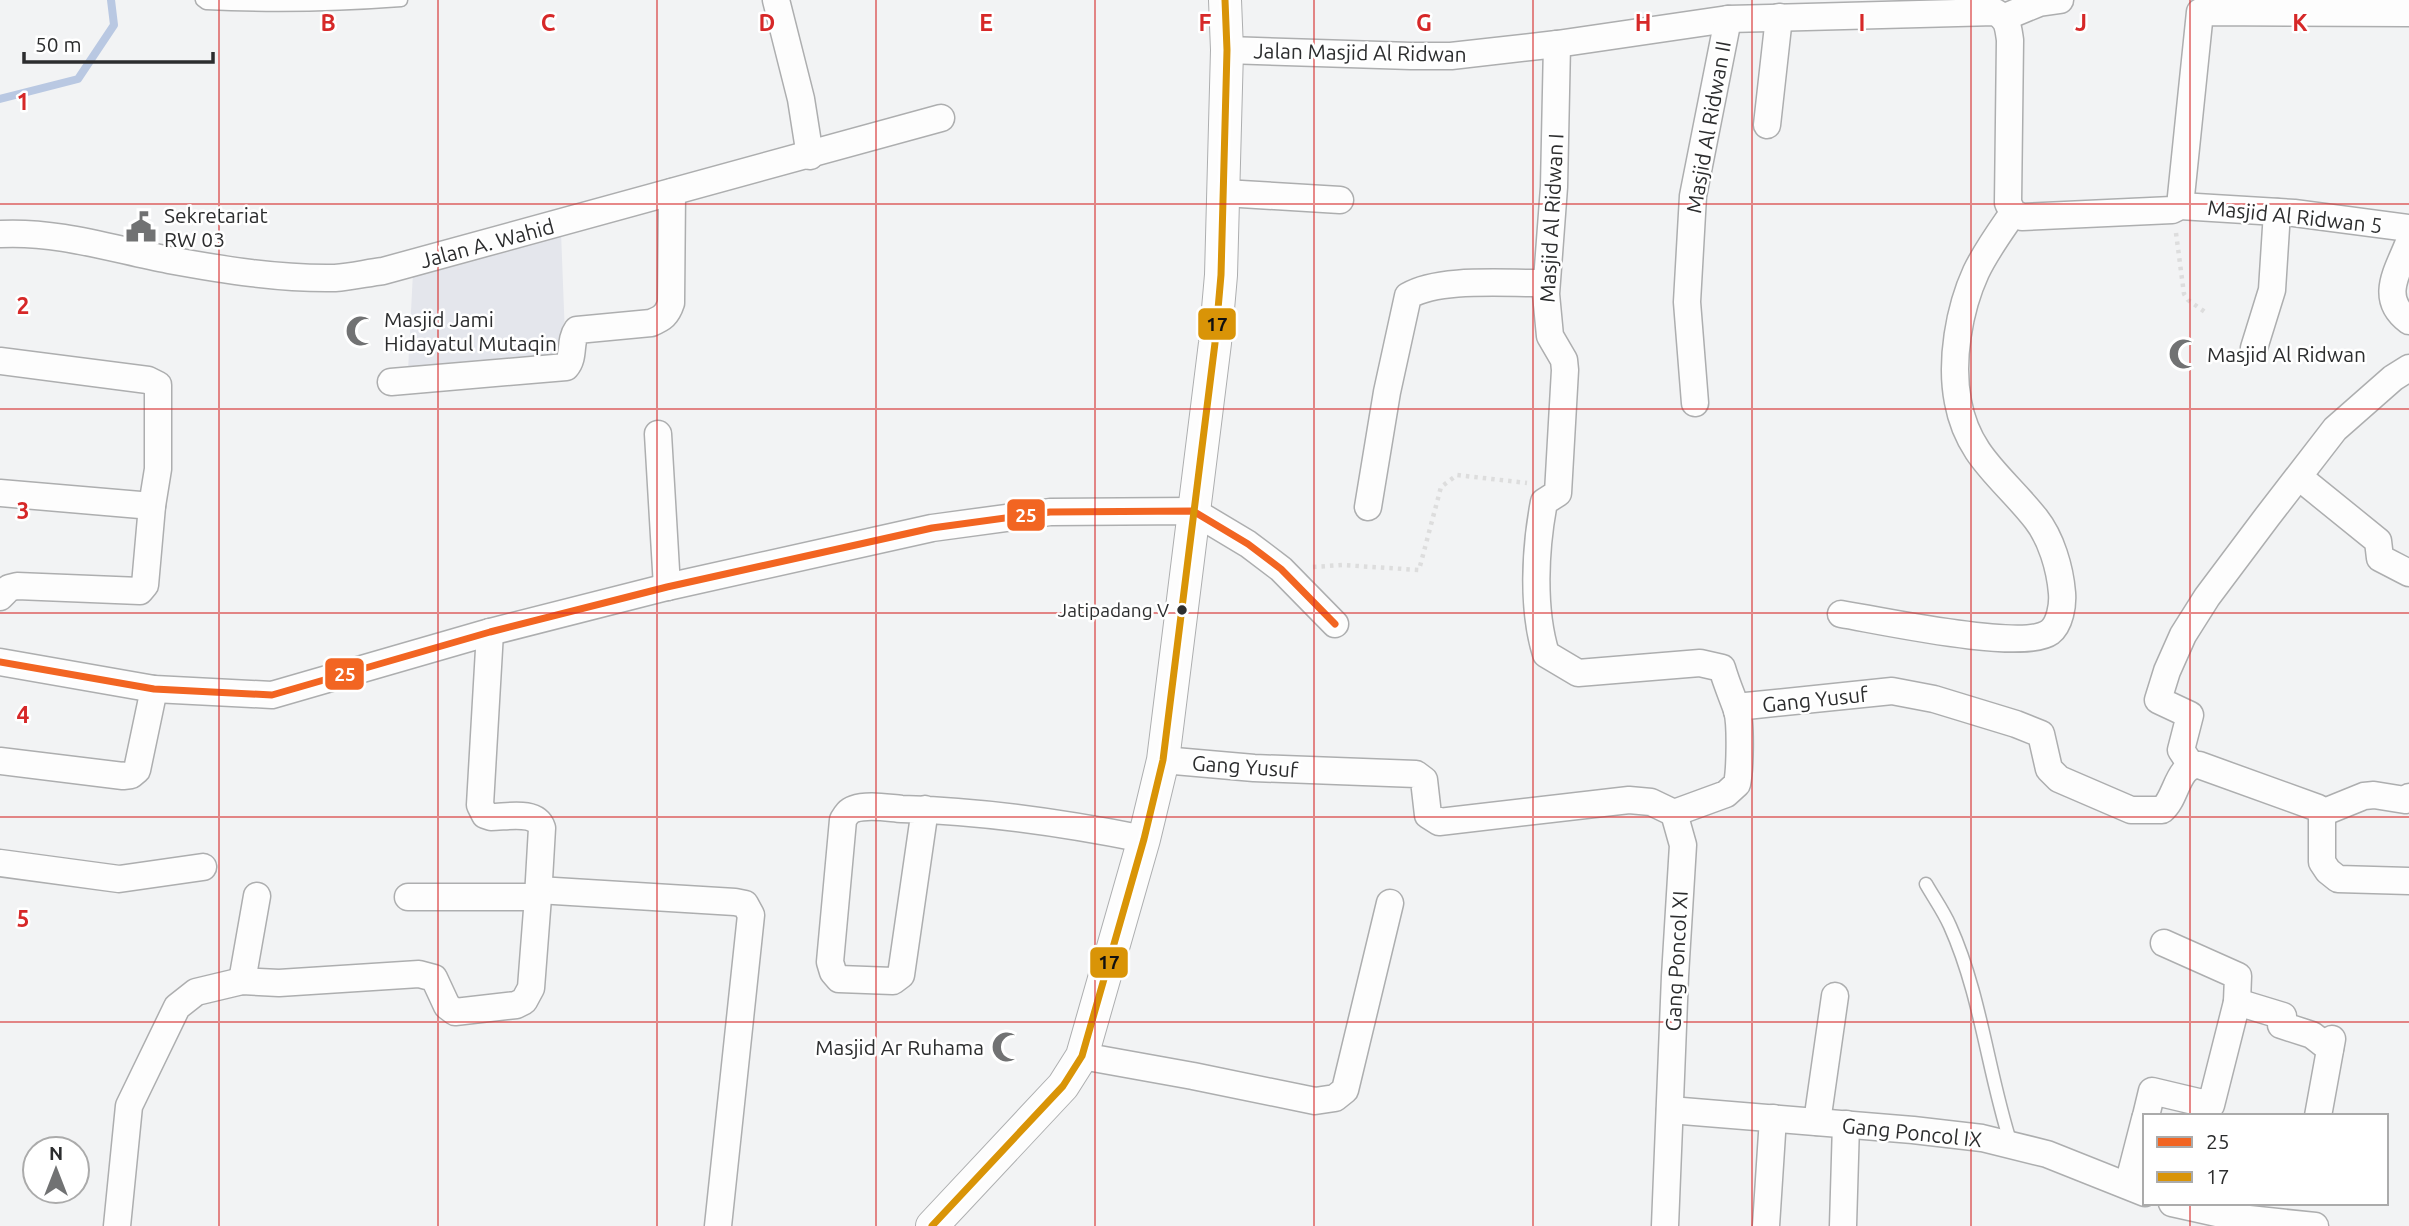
<svg xmlns="http://www.w3.org/2000/svg" width="2409" height="1226" viewBox="0 0 2409 1226" font-family="Ubuntu,sans-serif">
<style>
.built{fill:#e4e6ec}
.lines{fill:none;stroke-linecap:round;stroke-linejoin:round}
.stream{stroke:#b9c8e2;stroke-width:8}
.service-casing{stroke:#adaeaf;stroke-width:15}
.minor-casing{stroke:#adaeaf;stroke-width:29}
.tertiary-casing{stroke:#adaeaf;stroke-width:34}
.path{stroke:#ddd;stroke-width:4.5;stroke-dasharray:3.5 5;stroke-linecap:butt}
.service{stroke:#fdfdfd;stroke-width:12}
.minor{stroke:#fdfdfd;stroke-width:26}
.tertiary{stroke:#fdfdfd;stroke-width:32}
.bus-1-casing{stroke:#fff;stroke-width:12}
.bus-2-casing{stroke:#fff;stroke-width:12}
.bus-1{stroke:#f26522;stroke-width:7}
.bus-2{stroke:#d99407;stroke-width:7}
.grid{fill:none;stroke:#d62828;stroke-width:2;stroke-opacity:0.55}
.bus-dot{fill:#2c2d2e;stroke:#fff;stroke-width:2.5}
.labels{text-anchor:middle;dominant-baseline:central;stroke-width:5;stroke-linejoin:round;paint-order:stroke}
.bus-label{font-size:19px;fill:#2c2d2e;stroke:#fff;text-anchor:end}
.street-label{font-size:21px;fill:#2c2d2e;stroke:#fff}
.poi-label{font-size:21px;fill:#2c2d2e;stroke:#fff;text-anchor:start}
.grid-label{font-size:23px;text-anchor:middle;font-weight:bold;fill:#d62828;stroke:#fff;stroke-width:5;stroke-linejoin:round;paint-order:stroke}
.line-badge{stroke:#fff;stroke-width:2.5}
.badge-label{font-size:19px;text-anchor:middle;font-weight:bold;fill:#fff}
.pale-badge-label{font-size:19px;text-anchor:middle;font-weight:bold;fill:#111}
</style>
<rect width="100%" height="100%" fill="#f2f3f4"/>
<polygon class="built" points="561,232 566,362 408,371 413,272"/>
<g class="lines">
<polyline class="stream" points="0,99 78,79 114,25 111,0"/>
<g class="service-casing">
<g id="service">
<path d="M202 0 206 3C271 6 335 5 401 0"/>
<path d="M1926 884C1934 898 1944 912 1950 926 1981 995 1988 1073 2011 1144"/>
</g>
</g>
<g class="minor-casing">
<g id="minor">
<polyline points="776,0 801,99 810,156"/>
<polyline points="2005,17 2039,3 2060,0"/>
<path d="M1227 50 1411 56H1451L1557 44 1728 19 1995 12C2008 19 2008 26 2010 40L2008 203 2013 213 2022 217 2172 210 2180 206 2294 213 2409 228"/>
<polyline points="1767,125 1779,17"/>
<polyline points="1224,193 1340,200"/>
<polyline points="2180,206 2200,12 2409,13"/>
<path d="M0 234C59 231 112 249 169 260 224 270 280 279 335 278 351 277 367 273 383 271L941 118"/>
<path d="M2409 242C2398 271 2378 298 2409 321"/>
<polyline points="2254,348 2272,290 2277,212"/>
<polyline points="0,361 148,380 158,385 158,469 152,506 0,493"/>
<path d="M391 382 566 367C575 357 569 341 577 330L651 323C663 318 667 315 671 303L672 192"/>
<polyline points="1695,403 1687,302 1693,196 1728,19"/>
<polyline points="658,434 667,587"/>
<polyline points="2299,477 2378,541 2380,558 2409,573"/>
<path d="M1368 507 1387 392 1408 296C1440 277 1508 284 1546 283"/>
<polyline points="0,597 9,588 17,586 140,591 145,585 152,506"/>
<path d="M1841 614C1878 620 2023 652 2050 632 2060 624 2063 605 2062 593 2060 568 2051 538 2036 519 2004 478 1968 457 1958 402 1950 361 1959 309 1976 272 1986 251 2000 232 2013 213"/>
<polyline points="0,662 154,689 272,695 490,632 667,587 932,528 1050,512 1193,511 1248,544 1281,569 1335,624"/>
<path d="M1737 711 1746 706 1892 691 1934 699 2016 724 2041 734 2049 769 2059 779 2131 810H2162C2177 798 2177 764 2199 765L2318 808 2322 813V862L2328 871 2338 879 2409 881"/>
<path d="M1163 760 1254 768 1416 774 1424 780 1428 815 1439 822 1629 800 1651 802 1674 813 1726 794 1737 784C1740 770 1741 724 1737 710 1732 696 1726 682 1722 668L1700 663 1578 673 1546 654C1532 609 1535 549 1544 502L1558 493 1565 370 1564 360 1550 336 1546 294 1554 187 1557 44"/>
<polyline points="0,761 123,776 131,775 137,770 154,689"/>
<polyline points="2191,765 2181,750 2190,715 2158,700 2167,671 2183,635 2207,597 2267,517 2335,429 2393,378 2409,368"/>
<path d="M925 809 901 975 893 981 839 979 833 972 830 962 843 820C846 815 848 811 854 809 868 804 888 808 902 809 984 811 1064 823 1144 839"/>
<polyline points="2322,813 2364,796 2374,795 2405,800 2409,797"/>
<polyline points="0,863 119,879 203,867"/>
<polyline points="538,890 735,902 745,904 751,915 718,1226"/>
<path d="M408 897H538L542 828C536 810 507 817 491 817L485 815 480 805 490 632"/>
<polyline points="242,981 257,896"/>
<polyline points="2237,1002 2283,1016 2281,1025 2312,1035 2330,1049"/>
<polyline points="1082,1056 1193,1076 1315,1101 1335,1098 1345,1090 1390,903"/>
<polyline points="1670,1110 1913,1130 1982,1138 2047,1154 2145,1193"/>
<polyline points="2146,1116 2152,1091 2211,1105 2237,1002 2238,976 2164,943"/>
<polyline points="2318,1116 2332,1039"/>
<polyline points="1817,1122 1835,996"/>
<polyline points="2128,1185 2145,1119"/>
<polyline points="2172,1203 2239,1218 2315,1226"/>
<polyline points="117,1226 129,1106 177,1007 196,992 242,981 279,983 419,974 434,978 447,1006 455,1012 516,1005 524,1001 531,988 538,897"/>
<polyline points="1665,1226 1675,976 1683,845 1674,813"/>
<polyline points="1766,1226 1773,1118"/>
<polyline points="1843,1226 1846,1124"/>
</g>
</g>
<g class="tertiary-casing">
<polyline id="tertiary" points="932,1226 1063,1086 1082,1056 1144,839 1163,760 1215,343 1221,275 1227,50 1225,0"/>
</g>
<g class="path">
<polyline points="2176,233 2184,294 2188,300 2205,312"/>
<polyline points="1313,567 1342,565 1419,570 1441,487 1457,475 1527,483"/>
</g>
<use href="#service" class="service"/>
<use href="#minor" class="minor"/>
<use href="#tertiary" class="tertiary"/>
<g class="bus-1-casing">
<polyline id="bus-1" points="0,662 154,689 272,695 490,632 667,587 932,528 1050,512 1193,511 1248,544 1281,569 1335,624"/>
</g>
<g class="bus-2-casing">
<polyline id="bus-2" points="932,1226 1063,1086 1082,1056 1144,839 1163,760 1215,343 1221,275 1227,50 1225,0"/>
</g>
<use href="#bus-1" class="bus-1"/>
<use href="#bus-2" class="bus-2"/>
</g>
<path class="grid" d="M219 0V1226M438 0V1226M657 0V1226M876 0V1226M1095 0V1226M1314 0V1226M1533 0V1226M1752 0V1226M1971 0V1226M2190 0V1116M0 204H2409M0 409H2409M0 613H2409M0 817H2409M0 1022H2409M2190 1203V1226"/>
<defs>
<g id="civic-bare" transform="scale(2.415)"><path d="M-.6-6.5H3V-4.5H.6V-3L4-1V1h2V6H-6V1h2V-1L-.6-3ZM-1.2 2.5V6h2.4V2.5Z" fill="#717273" stroke="#fff" stroke-width="2.5" paint-order="stroke"/></g>
<g id="mosque-bare" transform="scale(2.415)"><path d="M3.5-4.9A6 6 0 1 0 3.5 4.9A5 5 0 1 1 3.5-4.9Z" fill="#717273" stroke="#fff" stroke-width="2.5" paint-order="stroke"/></g>
</defs>
<g fill-rule="evenodd">
<use href="#civic-bare" x="141" y="227"/>
<use href="#mosque-bare" x="361" y="331"/>
<use href="#mosque-bare" x="2184" y="354"/>
<use href="#mosque-bare" x="1007" y="1047"/>
</g>
<circle class="bus-dot" cx="1182" cy="610" r="6"/>
<g class="labels">
<g class="bus-label">
<text x="1169" y="610">Jatipadang V</text>
</g>
<g class="street-label">
<text transform="translate(1360 52) rotate(1)">Jalan Masjid Al Ridwan</text>
<text transform="translate(1708 127) rotate(-80)">Masjid Al Ridwan II</text>
<text transform="translate(2295 216) rotate(6)">Masjid Al Ridwan 5</text>
<text transform="translate(1551 218) rotate(-87)">Masjid Al Ridwan I</text>
<text transform="translate(487 243) rotate(-15)">Jalan A. Wahid</text>
<text transform="translate(1815 699) rotate(-6)">Gang Yusuf</text>
<text transform="translate(1245 766) rotate(4)">Gang Yusuf</text>
<text transform="translate(1676 961) rotate(-87)">Gang Poncol XI</text>
<text transform="translate(1912 1132) rotate(6)">Gang Poncol IX</text>
</g>
<g class="poi-label">
<text x="164" y="215">Sekretariat<tspan x="164" dy="24">RW 03</tspan></text>
<text x="384" y="319">Masjid Jami<tspan x="384" dy="24">Hidayatul Mutaqin</tspan></text>
<text x="2207" y="354">Masjid Al Ridwan</text>
<text x="984" y="1047" text-anchor="end">Masjid Ar Ruhama</text>
</g>
</g>
<g class="grid-label">
<text x="328" y="31">B</text>
<text x="548" y="31">C</text>
<text x="767" y="31">D</text>
<text x="986" y="31">E</text>
<text x="1205" y="31">F</text>
<text x="1424" y="31">G</text>
<text x="1643" y="31">H</text>
<text x="1862" y="31">I</text>
<text x="2081" y="31">J</text>
<text x="2300" y="31">K</text>
<text x="23" y="110">1</text>
<text x="23" y="314">2</text>
<text x="23" y="519">3</text>
<text x="23" y="723">4</text>
<text x="23" y="927">5</text>
</g>
<g class="line-badge">
<rect x="1197" y="307" width="40" height="34" rx="7" fill="#d99407"/>
<rect x="1006" y="498" width="40" height="34" rx="7" fill="#f26522"/>
<rect x="324" y="657" width="41" height="34" rx="7" fill="#f26522"/>
<rect x="1089" y="946" width="40" height="33" rx="7" fill="#d99407"/>
</g>
<g class="badge-label">
<text x="1026" y="522">25</text>
<text x="345" y="681">25</text>
</g>
<g class="pale-badge-label">
<text x="1217" y="331">17</text>
<text x="1109" y="969">17</text>
</g>
<rect x="2143" y="1114" width="245" height="91" fill="#ffffff" stroke="#ababab" stroke-width="2"/>
<rect x="2157" y="1137" width="35" height="10" fill="#f26522" stroke="#ababab" stroke-width="2"/>
<text x="2206" y="1149" font-size="21" fill="#2c2d2e">25</text>
<rect x="2157" y="1172" width="35" height="10" fill="#d99407" stroke="#ababab" stroke-width="2"/>
<text x="2206" y="1184" font-size="21" fill="#2c2d2e">17</text>
<g transform="translate(56 1170)"><circle r="33" fill="#ffffff" stroke="#ababab" stroke-width="2"/>
<path d="M0-5L12 26L0 18L-12 26Z" fill="#717273"/>
<text y="-10" font-size="19" font-weight="bold" text-anchor="middle" fill="#2c2d2e">N</text>
</g>
<path d="M24 52v10h189v-10" fill="none" stroke="#2c2d2e" stroke-width="3.5"/>
<text x="35" y="52" font-size="21" fill="#2c2d2e" stroke="#ffffff" stroke-width="5" paint-order="stroke">50 m</text>
</svg>
